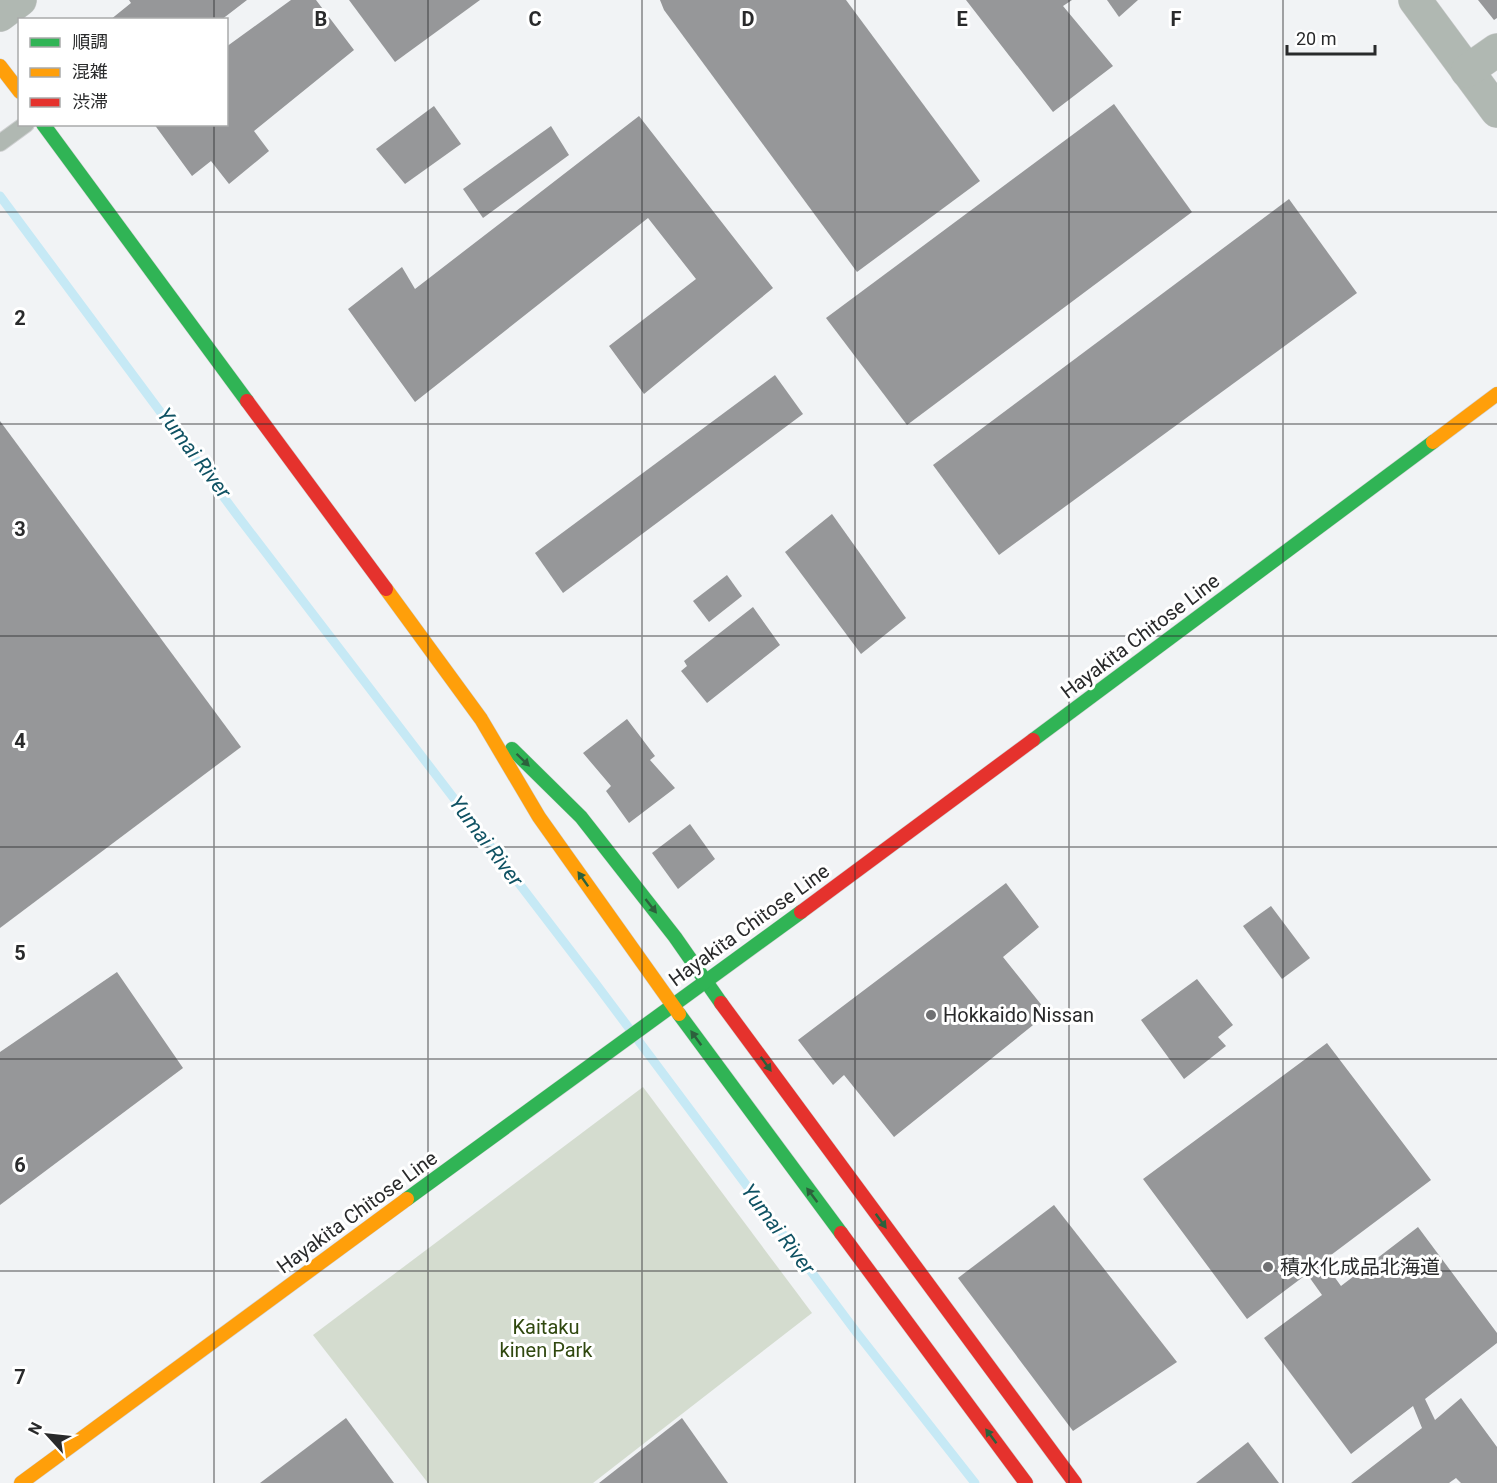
<svg xmlns="http://www.w3.org/2000/svg" width="1497" height="1483" viewBox="0 0 1497 1483" font-family="Roboto,'Noto Sans JP',sans-serif">
<style>
.green{fill:#d4dccf}
.lines{fill:none;stroke-linecap:round;stroke-linejoin:round}
.stream{stroke:#c6e9f5;stroke-width:9}
.building{fill:#969799}
.lane-casing{stroke:#cecfd0;stroke-width:18}
.street-casing{stroke:#cecfd0;stroke-width:34}
.fast-casing{stroke:#cecfd0;stroke-width:15}
.slow-casing{stroke:#cecfd0;stroke-width:15}
.jam-casing{stroke:#cecfd0;stroke-width:15}
.lane{stroke:#b0b8b2;stroke-width:16}
.street{stroke:#b0b8b2;stroke-width:33}
.fast{stroke:#30b455;stroke-width:14}
.slow{stroke:#ff9f0a;stroke-width:14}
.jam{stroke:#e5322d;stroke-width:14}
.oneway{fill:#2c613c}
.grid{fill:none;stroke:#292a2b;stroke-width:1.5;stroke-opacity:0.55}
.poi-dot{fill:#6f7072;stroke:#fff;stroke-width:2}
.labels{text-anchor:middle;dominant-baseline:central;stroke-width:6;stroke-linejoin:round;paint-order:stroke}
.street-label{font-size:20px;fill:#292a2b;stroke:#fff}
.poi-label{font-size:20px;fill:#292a2b;stroke:#fff;text-anchor:start}
.park-label{font-size:20px;fill:#30480f;stroke:#fff}
.water-label{font-size:21px;font-style:italic;fill:#0f5263;stroke:#fff}
.grid-label{font-size:20px;text-anchor:middle;font-weight:bold;fill:#292a2b;stroke:#fff;stroke-width:6;stroke-linejoin:round;paint-order:stroke}
</style>
<rect width="100%" height="100%" fill="#f1f3f5"/>
<polygon class="green" points="643,1087 812,1313 593,1483 428,1483 313,1335"/>
<g class="lines">
<polyline class="stream" points="0,196 237,515 596,984 857,1333 975,1483"/>
</g>
<g class="building">
<polygon points="129,0 247,0 221,20 110,20 131,3"/>
<polygon points="291,0 316,0 354,50 254,131 269,151 229,184 211,161 192,176 154,124 226,124 226,47"/>
<polygon points="349,0 480,0 395,62"/>
<polygon points="660,0 846,0 980,181 857,272 664,10"/>
<polygon points="966,0 1072,0 1063,6 1113,66 1053,112"/>
<polygon points="1107,0 1138,0 1119,17"/>
<polygon points="1478,0 1497,0 1497,18 1494,20"/>
<polygon points="1114,104 1192,212 907,425 826,318"/>
<polygon points="434,106 461,144 405,184 376,149"/>
<polygon points="639,116 773,288 644,394 609,346 696,279 648,218 415,402 348,309 402,267 415,289"/>
<polygon points="551,126 569,155 483,218 463,189"/>
<polygon points="1289,199 1357,293 999,555 933,465"/>
<polygon points="775,375 803,414 563,593 535,553"/>
<polygon points="0,421 241,747 0,928"/>
<polygon points="832,514 906,618 861,654 785,552"/>
<polygon points="727,575 742,596 709,622 693,601"/>
<polygon points="753,607 780,645 707,703 681,671 687,666 684,661"/>
<polygon points="627,719 655,756 650,760 675,788 629,823 606,791 611,786 583,753"/>
<polygon points="690,824 715,859 678,889 652,853"/>
<polygon points="1006,883 1039,927 1003,957 1048,1013 894,1137 844,1075 833,1085 798,1040"/>
<polygon points="1271,906 1310,958 1282,979 1243,926"/>
<polygon points="117,972 183,1068 0,1205 0,1052"/>
<polygon points="1197,979 1233,1025 1218,1037 1226,1046 1184,1079 1141,1020"/>
<polygon points="1327,1043 1431,1180 1323,1261 1341,1286 1418,1227 1497,1333 1497,1343 1425,1399 1435,1420 1461,1398 1497,1447 1497,1483 1461,1483 1456,1478 1449,1483 1351,1483 1422,1428 1413,1406 1351,1454 1264,1338 1322,1295 1307,1274 1247,1319 1143,1179"/>
<polygon points="1054,1205 1177,1362 1073,1431 958,1278"/>
<polygon points="346,1418 394,1483 260,1483"/>
<polygon points="682,1418 728,1483 599,1483"/>
<polygon points="1248,1442 1279,1483 1196,1483"/>
</g>
<g class="lines">
<g class="lane-casing">
<polyline id="lane" points="0,143 26,124"/>
</g>
<g class="street-casing">
<g id="street">
<polyline points="1415,0 1497,111"/>
<polyline points="0,15 20,0"/>
<polyline points="1467,71 1497,50"/>
</g>
</g>
<g class="fast-casing">
<g id="fast">
<polyline points="43,124 247,401"/>
<polyline points="1033,740 1433,442"/>
<polyline points="512,749 581,817 675,937 721,1003"/>
<polyline points="679,1014 841,1233"/>
<polyline points="407,1199 801,912"/>
</g>
</g>
<g class="slow-casing">
<g id="slow">
<polyline points="0,66 20,92"/>
<polyline points="1433,442 1497,394"/>
<polyline points="386,589 481,719 539,817 679,1014"/>
<polyline points="21,1483 407,1199"/>
</g>
</g>
<g class="jam-casing">
<g id="jam">
<polyline points="247,401 386,589"/>
<polyline points="801,912 1033,740"/>
<polyline points="721,1003 1075,1483"/>
<polyline points="841,1233 1026,1483"/>
</g>
</g>
<use href="#lane" class="lane"/>
<use href="#street" class="street"/>
<use href="#fast" class="fast"/>
<use href="#slow" class="slow"/>
<use href="#jam" class="jam"/>
</g>
<defs><path id="oneway-solid" d="M-6-.8H1V-3.2L6.5 0L1 3.2V.8H-6Z" transform="scale(1.5)"/></defs>
<g class="oneway">
<use href="#oneway-solid" transform="translate(523 760) rotate(44)"/>
<use href="#oneway-solid" transform="translate(583 879) rotate(-125)"/>
<use href="#oneway-solid" transform="translate(651 906) rotate(52)"/>
<use href="#oneway-solid" transform="translate(696 1038) rotate(-126)"/>
<use href="#oneway-solid" transform="translate(766 1064) rotate(54)"/>
<use href="#oneway-solid" transform="translate(812 1195) rotate(-127)"/>
<use href="#oneway-solid" transform="translate(881 1221) rotate(54)"/>
<use href="#oneway-solid" transform="translate(991 1436) rotate(-127)"/>
</g>
<path class="grid" d="M214 0V20M428 0V1483M642 0V1483M855 0V1483M1069 0V1483M1283 0V1483M214 124V1483M0 212H1497M0 424H1497M0 636H1497M0 847H1497M0 1059H1497M0 1271H1497"/>
<g class="poi-dot">
<circle cx="931" cy="1015" r="6"/>
<circle cx="1268" cy="1267" r="6"/>
</g>
<g class="labels">
<g class="street-label">
<text transform="translate(1140 636) rotate(-37)">Hayakita Chitose Line</text>
<text transform="translate(749 925) rotate(-36)">Hayakita Chitose Line</text>
<text transform="translate(357 1212) rotate(-36)">Hayakita Chitose Line</text>
</g>
<g class="poi-label">
<text x="943" y="1015">Hokkaido Nissan</text>
<text x="1280" y="1267">積水化成品北海道</text>
</g>
<g class="park-label">
<text x="546" y="1327">Kaitaku<tspan x="546" dy="23">kinen Park</tspan></text>
</g>
<g class="water-label">
<text transform="translate(194 453) rotate(53)">Yumai River</text>
<text transform="translate(486 841) rotate(53)">Yumai River</text>
<text transform="translate(778 1229) rotate(53)">Yumai River</text>
</g>
</g>
<g class="grid-label">
<text x="321" y="26">B</text>
<text x="535" y="26">C</text>
<text x="748" y="26">D</text>
<text x="962" y="26">E</text>
<text x="1176" y="26">F</text>
<text x="20" y="325">2</text>
<text x="20" y="536">3</text>
<text x="20" y="748">4</text>
<text x="20" y="960">5</text>
<text x="20" y="1172">6</text>
<text x="20" y="1384">7</text>
</g>
<rect x="18" y="18" width="210" height="108" fill="#ffffff" stroke="#a9aaaa" stroke-width="1.5"/>
<rect x="30" y="38" width="30" height="9" fill="#30b455" stroke="#a9aaaa" stroke-width="1.5"/>
<text x="72" y="48" font-size="18" fill="#292a2b">順調</text>
<rect x="30" y="68" width="30" height="9" fill="#ff9f0a" stroke="#a9aaaa" stroke-width="1.5"/>
<text x="72" y="78" font-size="18" fill="#292a2b">混雑</text>
<rect x="30" y="98" width="30" height="9" fill="#e5322d" stroke="#a9aaaa" stroke-width="1.5"/>
<text x="72" y="108" font-size="18" fill="#292a2b">渋滞</text>
<g transform="translate(48 1435) rotate(297)" stroke="#ffffff" stroke-width="4.5" paint-order="stroke">
<path d="M0-4.5L10 22L0 15L-10 22Z" fill="#292a2b"/>
<text y="-9" font-size="16" font-weight="bold" text-anchor="middle" fill="#292a2b">N</text>
</g>
<path d="M1287 45v9h88v-9" fill="none" stroke="#292a2b" stroke-width="3"/>
<text x="1296" y="45" font-size="18" fill="#292a2b" stroke="#ffffff" stroke-width="4.5" paint-order="stroke">20 m</text>
</svg>
